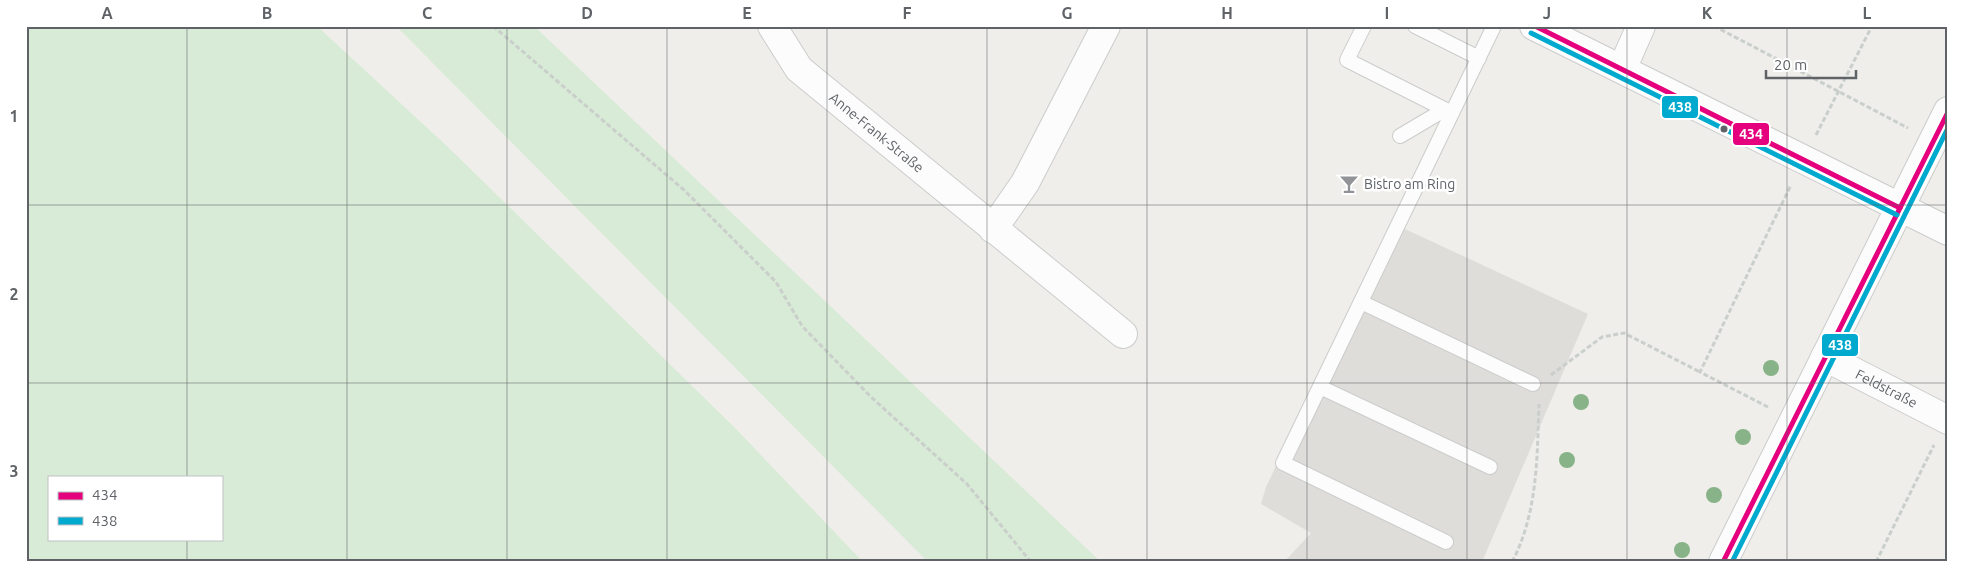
<svg xmlns="http://www.w3.org/2000/svg" width="1974" height="588" viewBox="0 0 1974 588" font-family="Ubuntu,sans-serif">
<style>
.industrial{fill:#dfddda}
.green{fill:#d8ebd6;fill-rule:evenodd}
.lines{fill:none;stroke-linecap:round;stroke-linejoin:round}
.service-casing{stroke:#cbcccc;stroke-width:16}
.minor-casing{stroke:#cbcccc;stroke-width:30}
.tertiary-casing{stroke:#cbcccc;stroke-width:30}
.path{stroke:#cacfcc;stroke-width:3;stroke-dasharray:5 2.5;stroke-linecap:butt}
.service{stroke:#fdfcfc;stroke-width:14}
.minor{stroke:#fdfcfc;stroke-width:28}
.tertiary{stroke:#fdfcfc;stroke-width:28}
.bus-1-casing{stroke:#fff;stroke-width:9}
.bus-2-casing{stroke:#fff;stroke-width:9}
.bus-1{stroke:#e5007d;stroke-width:5}
.bus-2{stroke:#00a9ce;stroke-width:5}
.tree{fill:#88b388}
.grid{fill:none;stroke:#5f6368;stroke-width:1;stroke-opacity:0.55}
.bus-dot{fill:#5f6368;stroke:#fff;stroke-width:2}
.labels{text-anchor:middle;dominant-baseline:central;stroke-width:5;stroke-linejoin:round;paint-order:stroke}
.street-label{font-size:14px;fill:#5f6368;stroke:#fff}
.poi-label{font-size:14px;fill:#5f6368;stroke:#fff;text-anchor:start}
.line-badge{stroke:#fff;stroke-width:2}
.badge-label{font-size:14px;text-anchor:middle;font-weight:bold;fill:#fff}
.neatline{fill:none;stroke:#5f6368;stroke-width:2}
.grid-label{font-size:16px;text-anchor:middle;font-weight:bold;fill:#5f6368}
</style>
<rect width="100%" height="100%" fill="#efeeea"/>
<polygon class="industrial" points="1392,223 1588,314 1482,562 1284,562 1311,533 1261,504 1266,487"/>
<g class="green">
<path d="M26 26H317L450 149 736 429 863 562H26ZM49 477H221V539H49Z"/>
<polygon points="396,26 534,26 1101,562 928,562"/>
</g>
<g class="lines">
<g class="service-casing">
<g id="service">
<polyline points="1364,26 1347,60 1452,113"/>
<polyline points="1415,26 1479,58"/>
<polyline points="1400,136 1444,110"/>
<polyline points="1361,302 1533,384"/>
<polyline points="1320,387 1490,467"/>
<polyline points="1446,542 1283,463 1494,26"/>
</g>
</g>
<g class="minor-casing">
<g id="minor">
<path id="s1" d="M772 26 799 69 1123 334"/>
<polyline points="1534,26 1948,231"/>
<polyline points="1622,69 1641,26"/>
<polyline points="993,229 1025,183 1106,26"/>
<path id="s2" d="M1825 357 1948 420"/>
</g>
</g>
<g class="tertiary-casing">
<polyline id="tertiary" points="1723,562 1948,111"/>
</g>
<g class="path">
<polyline points="493,26 684,190 776,282 802,326 871,397 967,484 1031,562"/>
<polyline points="1714,26 1908,128"/>
<polyline points="1816,135 1872,26"/>
<polyline points="1551,375 1602,337 1624,333 1700,372"/>
<polyline points="1768,407 1700,372 1791,185"/>
<path d="M1512 562C1538 513 1537 457 1539 404"/>
<polyline points="1876,562 1934,445"/>
</g>
<use href="#service" class="service"/>
<use href="#minor" class="minor"/>
<use href="#tertiary" class="tertiary"/>
<g class="bus-1-casing">
<g id="bus-1">
<polyline points="1535,26 1900,208"/>
<polyline points="1723,562 1948,112"/>
</g>
</g>
<g class="bus-2-casing">
<g id="bus-2">
<polyline points="1531,33 1897,215"/>
<polyline points="1732,562 1948,128"/>
</g>
</g>
<use href="#bus-1" class="bus-1"/>
<use href="#bus-2" class="bus-2"/>
</g>
<g class="tree">
<circle cx="1771" cy="368" r="8"/>
<circle cx="1581" cy="402" r="8"/>
<circle cx="1743" cy="437" r="8"/>
<circle cx="1567" cy="460" r="8"/>
<circle cx="1714" cy="495" r="8"/>
<circle cx="1682" cy="550" r="8"/>
</g>
<path class="grid" d="M187 26V477M347 26V562M507 26V562M667 26V562M827 26V562M987 26V562M1147 26V562M1307 26V562M1467 26V562M1627 26V562M1787 26V562M26 205H1948M26 383H1948M187 539V562"/>
<defs>
<g id="bar-bare" transform="scale(1.5)"><path d="M-6-5H6L.8 .8V4.5H3.5V6h-7V4.5H-.8V.8Z" fill="#919496" stroke="#fff" stroke-width="2.5" paint-order="stroke"/></g>
</defs>
<g fill-rule="evenodd">
<use href="#bar-bare" x="1349" y="184"/>
</g>
<circle class="bus-dot" cx="1724" cy="129" r="4.5"/>
<g class="labels">
<g class="street-label">
<text stroke="none"><textPath href="#s1" startOffset="151">Anne-Frank-Straße</textPath></text>
<text stroke="none"><textPath href="#s2" startOffset="69">Feldstraße</textPath></text>
</g>
<g class="poi-label">
<text x="1364" y="184">Bistro am Ring</text>
</g>
</g>
<g class="line-badge">
<rect x="1661" y="95" width="38" height="24" rx="5" fill="#00a9ce"/>
<rect x="1732" y="122" width="38" height="24" rx="5" fill="#e5007d"/>
<rect x="1821" y="333" width="38" height="24" rx="5" fill="#00a9ce"/>
</g>
<g class="badge-label">
<text x="1680" y="112">438</text>
<text x="1751" y="139">434</text>
<text x="1840" y="350">438</text>
</g>
<rect width="1974" height="588" fill="none" stroke="#ffffff" stroke-width="55"/>
<rect x="48" y="476" width="175" height="65" fill="#ffffff" stroke="#bfc1c3"/>
<rect x="58" y="492" width="25" height="8" fill="#e5007d" stroke="#bfc1c3"/>
<text x="92" y="500" font-size="15" fill="#5f6368">434</text>
<rect x="58" y="517" width="25" height="8" fill="#00a9ce" stroke="#bfc1c3"/>
<text x="92" y="526" font-size="15" fill="#5f6368">438</text>
<path d="M1766 70v8h90v-8" fill="none" stroke="#5f6368" stroke-width="2.5"/>
<text x="1774" y="70" font-size="15" fill="#5f6368" stroke="#ffffff" stroke-width="4" paint-order="stroke">20 m</text>
<rect x="28" y="28" width="1918" height="532" class="neatline"/>
<g class="grid-label">
<text x="107" y="19">A</text>
<text x="267" y="19">B</text>
<text x="427" y="19">C</text>
<text x="587" y="19">D</text>
<text x="747" y="19">E</text>
<text x="907" y="19">F</text>
<text x="1067" y="19">G</text>
<text x="1227" y="19">H</text>
<text x="1387" y="19">I</text>
<text x="1547" y="19">J</text>
<text x="1707" y="19">K</text>
<text x="1867" y="19">L</text>
<text x="14" y="122">1</text>
<text x="14" y="300">2</text>
<text x="14" y="477">3</text>
</g>
</svg>
